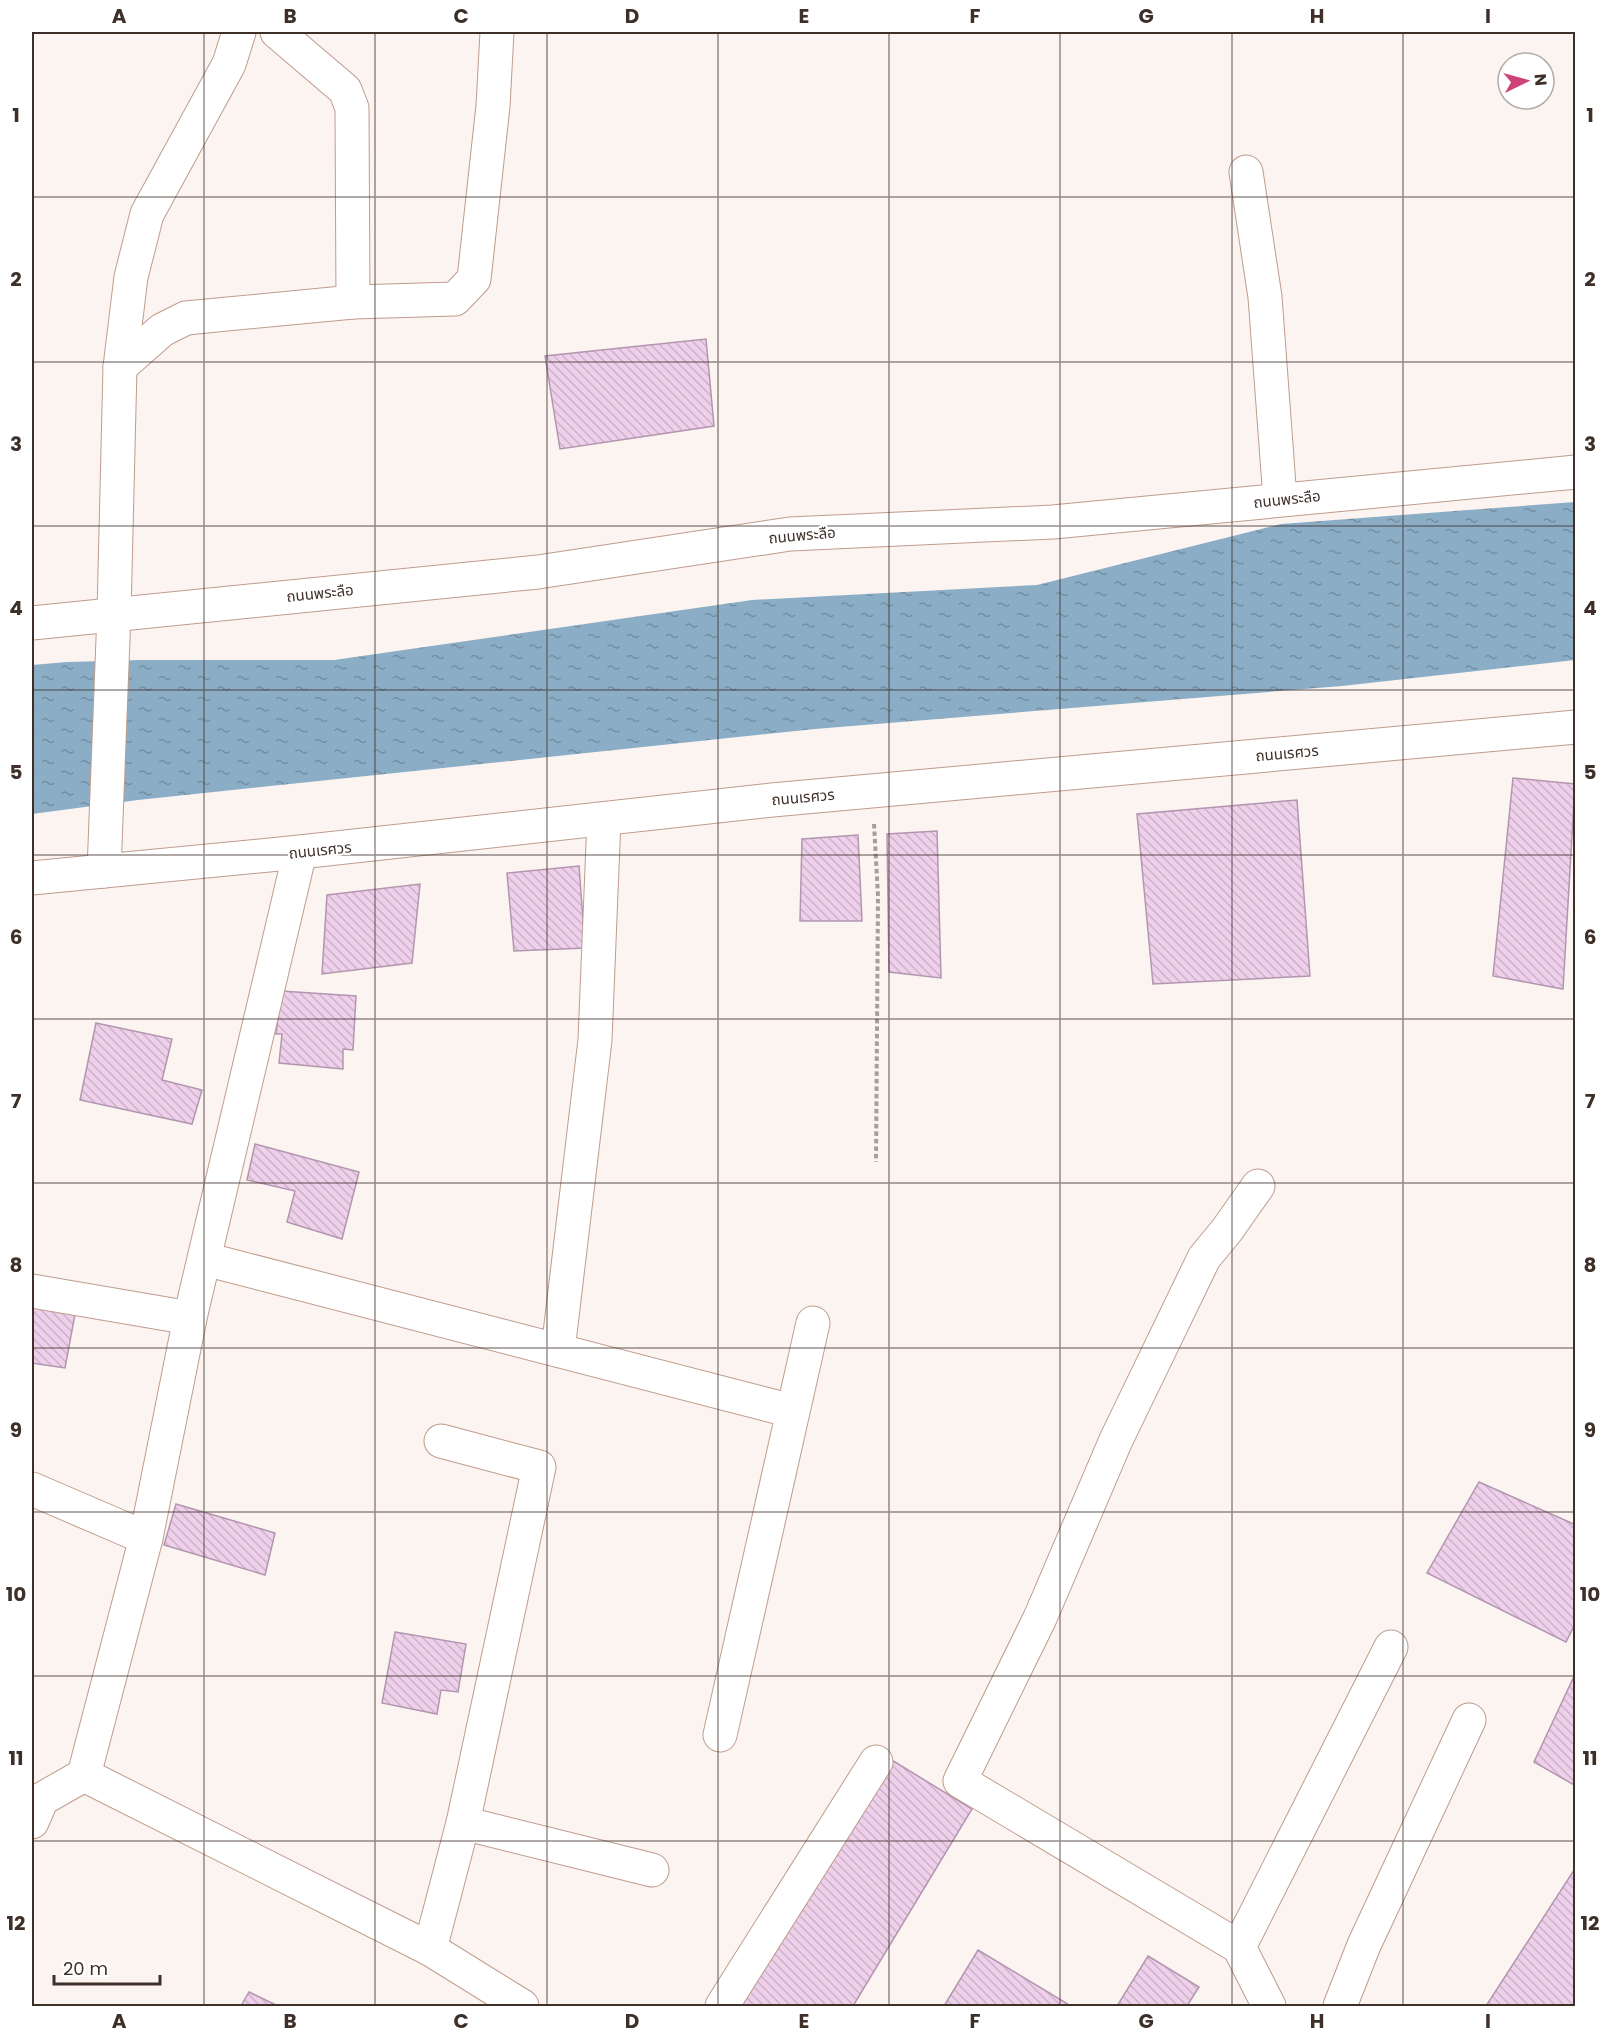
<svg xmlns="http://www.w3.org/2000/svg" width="1607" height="2038" viewBox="0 0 1607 2038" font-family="Poppins,'Noto Sans Thai',sans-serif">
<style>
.water{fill:url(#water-ripples)}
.building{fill:url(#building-back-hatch);stroke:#b296af;stroke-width:1.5}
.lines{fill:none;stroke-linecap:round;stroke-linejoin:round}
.minor-casing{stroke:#bf9c8b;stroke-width:35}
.path{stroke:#a89d98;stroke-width:4;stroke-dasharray:4.5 3;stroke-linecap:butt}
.minor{stroke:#fff;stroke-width:33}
.grid{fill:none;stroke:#3e3029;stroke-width:1.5;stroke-opacity:0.55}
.labels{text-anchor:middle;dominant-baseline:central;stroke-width:4.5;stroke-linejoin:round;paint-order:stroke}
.street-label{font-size:15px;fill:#3e3029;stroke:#fff}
.neatline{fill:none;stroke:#3e3029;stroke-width:2}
.grid-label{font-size:20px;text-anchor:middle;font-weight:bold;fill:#3e3029}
</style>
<defs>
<pattern id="water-ripples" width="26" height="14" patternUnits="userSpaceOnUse" patternTransform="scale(1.5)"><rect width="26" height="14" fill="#8baec6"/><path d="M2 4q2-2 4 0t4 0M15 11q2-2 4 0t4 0" fill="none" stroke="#738ea1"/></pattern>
<pattern id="building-back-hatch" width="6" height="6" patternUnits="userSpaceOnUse" patternTransform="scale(1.5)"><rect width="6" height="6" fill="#eed0eb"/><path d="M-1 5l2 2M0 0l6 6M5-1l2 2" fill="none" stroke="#cdb3ca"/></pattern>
</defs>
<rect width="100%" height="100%" fill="#fcf4f1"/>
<polygon class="water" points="1575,502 1575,660 1342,686 815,729 138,800 32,814 32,665 67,662 141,660 334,660 752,600 1037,585 1281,524"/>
<g class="building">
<polygon points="706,339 714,426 560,449 545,356"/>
<polygon points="1513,778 1575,784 1563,989 1493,976"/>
<polygon points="1297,800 1310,976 1153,984 1137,814"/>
<polygon points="937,831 941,978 889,972 887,834"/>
<polygon points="858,835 862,921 800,921 802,839"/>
<polygon points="579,866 585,948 514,951 507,873"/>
<polygon points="420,884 412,963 322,974 327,895"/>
<polygon points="281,991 356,996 353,1050 343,1049 343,1069 279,1063 282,1034 276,1034"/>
<polygon points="96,1023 172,1039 162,1080 202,1090 192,1124 80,1100"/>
<polygon points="255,1144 359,1172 342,1239 287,1222 295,1191 247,1180"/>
<polygon points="32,1303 76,1309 65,1368 32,1363"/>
<polygon points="1479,1482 1576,1525 1576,1622 1566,1642 1427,1573"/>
<polygon points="176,1504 275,1533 265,1575 164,1545"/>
<polygon points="395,1632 466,1644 458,1692 441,1690 437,1714 382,1703"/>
<polygon points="1576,1672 1576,1786 1534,1762"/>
<polygon points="890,1759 972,1809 853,2006 741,2006"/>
<polygon points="1576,1867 1576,2006 1486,2006"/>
<polygon points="978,1950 1071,2006 944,2006"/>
<polygon points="1148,1956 1199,1987 1187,2006 1117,2006"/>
<polygon points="249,1992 278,2006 241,2006"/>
</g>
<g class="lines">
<g class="minor-casing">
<g id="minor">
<polyline points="1246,172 1265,297 1280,499"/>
<polyline points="353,302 455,299 474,279 493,106 497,32"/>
<polyline points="120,367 162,330 186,318 353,302 352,108 345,90 277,32"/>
<polyline points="32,623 538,572 790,534 1053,522 1576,472"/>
<polyline points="104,871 114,613 120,367 131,277 147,214 229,64 239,32"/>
<polyline points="32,878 300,852 772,800 1576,727"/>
<polyline points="1258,1186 1227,1230 1204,1258 1116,1440 1040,1618 960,1781 1239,1947 1269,2006"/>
<polyline points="205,1259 792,1411"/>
<polyline points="32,1291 190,1318"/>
<polyline points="558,1350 595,1040 604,819"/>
<polyline points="32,1489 146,1538"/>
<polyline points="720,1735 813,1323"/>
<polyline points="84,1775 430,1949 522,2006"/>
<polyline points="32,1822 42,1799 84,1775 146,1538 190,1318 300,852"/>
<polyline points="463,1823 652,1870"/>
<polyline points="1239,1947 1391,1647"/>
<polyline points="430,1949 463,1823 539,1467 441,1441"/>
<polyline points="722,2006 876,1762"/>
<polyline points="1340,2006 1364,1945 1469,1720"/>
</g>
</g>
<polyline class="path" points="874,824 878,896 876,1162"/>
<use href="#minor" class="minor"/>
</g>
<path class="grid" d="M204 32V2006M375 32V2006M547 32V2006M718 32V2006M889 32V2006M1060 32V2006M1232 32V2006M1403 32V2006M32 197H1576M32 362H1576M32 526H1576M32 690H1576M32 855H1576M32 1019H1576M32 1183H1576M32 1348H1576M32 1512H1576M32 1676H1576M32 1841H1576"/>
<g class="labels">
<g class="street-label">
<text transform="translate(1287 499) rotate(-6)">ถนนพระลือ</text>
<text transform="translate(802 535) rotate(-5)">ถนนพระลือ</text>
<text transform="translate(320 593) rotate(-6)">ถนนพระลือ</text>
<text transform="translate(1287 753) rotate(-5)">ถนนเรศวร</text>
<text transform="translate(803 797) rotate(-5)">ถนนเรศวร</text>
<text transform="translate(320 850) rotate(-6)">ถนนเรศวร</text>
</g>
</g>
<rect width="1607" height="2038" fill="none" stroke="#ffffff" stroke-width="66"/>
<g transform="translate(1526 81) rotate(85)"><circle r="28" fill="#ffffff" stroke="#b2aca9" stroke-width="1.5"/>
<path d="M0-4.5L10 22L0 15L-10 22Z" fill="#cd4278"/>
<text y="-9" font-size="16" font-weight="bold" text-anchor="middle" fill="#3e3029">N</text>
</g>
<path d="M54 1975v9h106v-9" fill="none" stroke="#3e3029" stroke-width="3"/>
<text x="63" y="1975" font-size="18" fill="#3e3029" stroke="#ffffff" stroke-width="4.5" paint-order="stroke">20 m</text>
<rect x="33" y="33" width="1541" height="1972" class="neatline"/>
<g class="grid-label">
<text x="119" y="23">A</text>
<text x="290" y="23">B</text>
<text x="461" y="23">C</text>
<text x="632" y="23">D</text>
<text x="804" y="23">E</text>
<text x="975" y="23">F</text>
<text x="1146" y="23">G</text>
<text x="1317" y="23">H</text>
<text x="1488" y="23">I</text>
<text x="16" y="122">1</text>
<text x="1590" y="122">1</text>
<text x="16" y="286">2</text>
<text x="1590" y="286">2</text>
<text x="16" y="451">3</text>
<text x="1590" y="451">3</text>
<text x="16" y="615">4</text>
<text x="1590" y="615">4</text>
<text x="16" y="779">5</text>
<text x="1590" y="779">5</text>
<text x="16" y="944">6</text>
<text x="1590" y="944">6</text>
<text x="16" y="1108">7</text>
<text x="1590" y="1108">7</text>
<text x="16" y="1272">8</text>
<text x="1590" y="1272">8</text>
<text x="16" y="1437">9</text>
<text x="1590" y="1437">9</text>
<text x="16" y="1601">10</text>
<text x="1590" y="1601">10</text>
<text x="16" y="1765">11</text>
<text x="1590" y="1765">11</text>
<text x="16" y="1930">12</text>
<text x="1590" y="1930">12</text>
<text x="119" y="2028">A</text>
<text x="290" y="2028">B</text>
<text x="461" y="2028">C</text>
<text x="632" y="2028">D</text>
<text x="804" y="2028">E</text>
<text x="975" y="2028">F</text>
<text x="1146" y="2028">G</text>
<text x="1317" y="2028">H</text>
<text x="1488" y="2028">I</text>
</g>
</svg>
